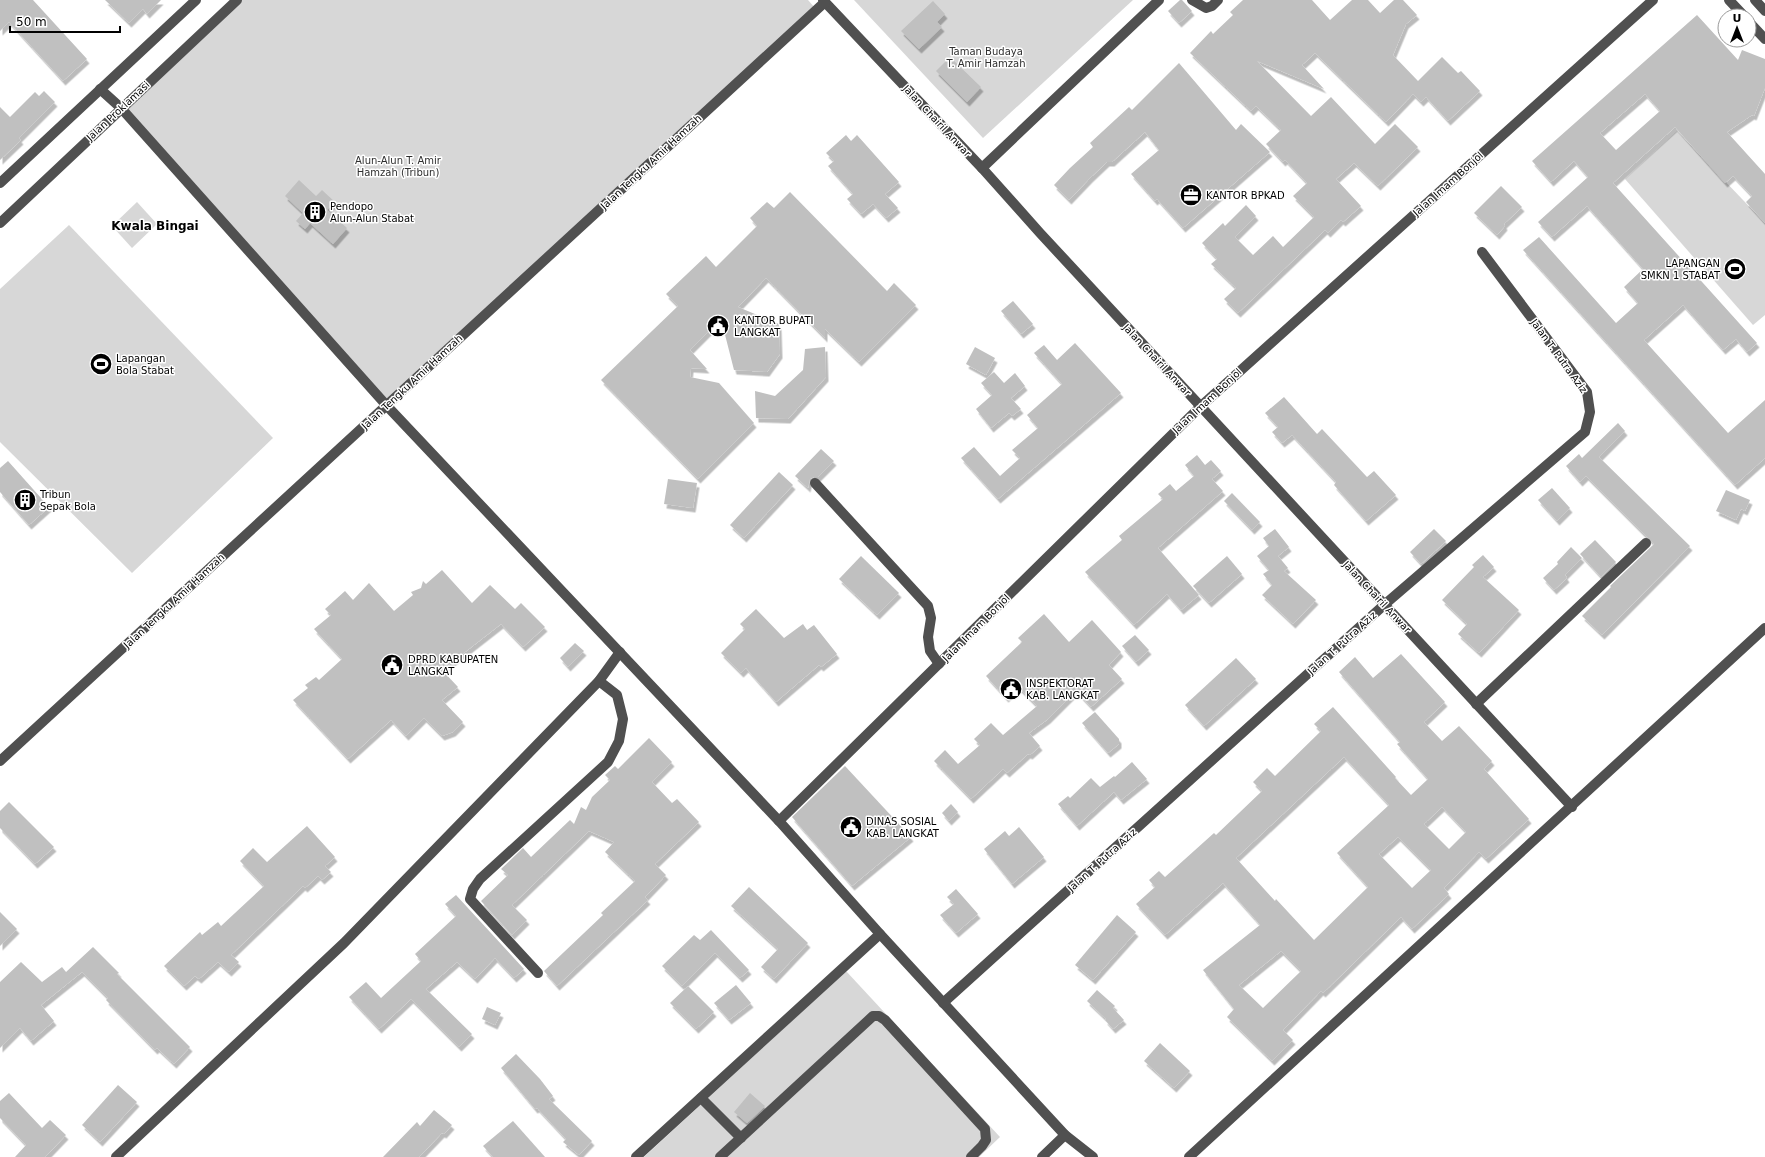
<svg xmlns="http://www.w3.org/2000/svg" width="1765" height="1157" viewBox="0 0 1765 1157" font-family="'DejaVu Sans',sans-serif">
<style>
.park{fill:#d7d7d7}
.building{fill:#c0c0c0;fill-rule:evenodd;filter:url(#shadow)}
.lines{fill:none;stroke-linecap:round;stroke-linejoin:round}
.minor{stroke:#505050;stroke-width:10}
.labels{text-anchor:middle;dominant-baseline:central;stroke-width:3;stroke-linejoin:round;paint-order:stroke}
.park-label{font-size:10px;fill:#2e2e2e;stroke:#fff}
.street-label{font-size:10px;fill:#000;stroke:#fff}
.poi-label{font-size:10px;fill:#000;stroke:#fff;text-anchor:start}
.quarter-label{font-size:12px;font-weight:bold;fill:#000;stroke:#fff}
</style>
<defs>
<filter id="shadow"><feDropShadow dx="2.5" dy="4.5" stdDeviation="0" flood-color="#0004"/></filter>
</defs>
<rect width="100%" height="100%" fill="#fff"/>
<g class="park">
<polygon points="241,0 808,0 815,8 387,400 125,108"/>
<polygon points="854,0 1133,0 983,138"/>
<polygon points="1677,131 1765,223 1765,315 1753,325 1625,179"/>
<polygon points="137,202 157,224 132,248 112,226"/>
<polygon points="69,225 273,438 132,573 0,442 0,289"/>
<polygon points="846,971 1000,1137 979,1157 644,1157"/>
</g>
<g class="building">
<polygon points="0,0 33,0 87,59 63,81 9,22 0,31"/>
<polygon points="105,0 161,0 147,14 143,9 129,23"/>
<polygon points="1180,0 1182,0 1192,11 1179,23 1168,11"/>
<polygon points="1243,0 1312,0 1330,20 1352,0 1368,0 1380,13 1394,0 1403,0 1417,15 1406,24 1393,55 1418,81 1442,57 1458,73 1461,71 1480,91 1448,121 1426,97 1421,102 1413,94 1386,122 1315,53 1302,65 1324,89 1257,61 1311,116 1331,97 1375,144 1395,124 1418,147 1378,186 1354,163 1336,179 1361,206 1343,222 1341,220 1328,233 1325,230 1238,313 1224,299 1236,288 1211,264 1217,259 1202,243 1223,223 1225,226 1246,205 1256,216 1235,237 1253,255 1273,236 1283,247 1314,217 1293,196 1307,183 1285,160 1283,162 1266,144 1281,130 1256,106 1251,111 1190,53 1211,31 1213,34 1233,15 1230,12"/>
<polygon points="933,1 945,14 937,22 942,27 919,49 901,31"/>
<path d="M1697 15 1738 60 1742 50 1765 59V88L1754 116 1752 115 1727 132 1765 174V223L1746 202 1752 196 1733 176 1725 183 1675 127 1613 183 1757 343 1747 352 1736 339 1723 350 1683 305 1644 340 1728 433 1765 400V458L1735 485 1523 250 1539 237 1616 323 1638 303 1624 287 1643 269 1587 206 1552 237 1538 222 1588 177 1574 161 1551 182 1532 161ZM1645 94 1660 111 1616 150 1600 133Z"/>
<polygon points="950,57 981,87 967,102 936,71"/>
<polygon points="1179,63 1236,130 1241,124 1270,152 1183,228 1157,199 1155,201 1131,174 1159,150 1145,132 1112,162 1107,162 1090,178 1069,200 1054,185 1070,168 1093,147 1090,143 1129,107 1132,110"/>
<polygon points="44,91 55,102 19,138 21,140 0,160 0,107 10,117 35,92 39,96"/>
<polygon points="846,135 851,141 857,135 899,182 885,194 898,208 886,218 873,204 861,214 847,199 853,194 828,166 834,161 826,153"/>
<polygon points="299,180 316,196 322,190 335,202 327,210 347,228 333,244 310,223 305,229 296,221 303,213 285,196"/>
<polygon points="1501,186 1522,207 1504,224 1505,226 1497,235 1474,213"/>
<polygon points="790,192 887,291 894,283 916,305 859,362 825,329 825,338 766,278 738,307 779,324 780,354 767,372 734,370 721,319 690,350 707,369 691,368 690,377 719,383 754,423 698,479 601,380 678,306 666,294 706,256 716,267 757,226 750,218 767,202 774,208"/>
<polygon points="1013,301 1033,324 1021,334 1001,311"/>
<polygon points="1075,343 1121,393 998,499 961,458 974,447 1000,476 1020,458 1012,450 1038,428 1027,415 1062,384 1034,353 1044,345 1057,360"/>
<polygon points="825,347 826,377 788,419 756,418 755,391 775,396 803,370 805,349"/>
<polygon points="975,347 995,358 986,375 966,364"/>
<polygon points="994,372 1004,383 1015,373 1025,386 1011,398 1021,409 1012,416 1009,413 991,428 976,409 992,395 981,383"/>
<polygon points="1284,397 1317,434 1322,429 1367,477 1374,471 1396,495 1366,521 1334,485 1336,482 1292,435 1282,443 1272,432 1278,427 1265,413"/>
<polygon points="1618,423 1625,431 1599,457 1690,546 1602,635 1582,616 1611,587 1610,586 1654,544 1586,476 1580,482 1566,466 1579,454 1582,458"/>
<polygon points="821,449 834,461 818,477 814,477 810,479 808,488 795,476"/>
<polygon points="1197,455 1205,465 1211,460 1221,471 1212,479 1223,491 1158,548 1199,595 1181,610 1167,594 1134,625 1085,572 1122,540 1119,536 1163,499 1158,494 1170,484 1176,491 1194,476 1185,465"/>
<polygon points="8,461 49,507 29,525 0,492 0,468"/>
<polygon points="779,472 793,485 744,538 730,525"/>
<polygon points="668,479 697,483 693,508 664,504"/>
<polygon points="1552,488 1570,508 1557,521 1538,500"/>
<polygon points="1726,490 1750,500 1745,511 1741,509 1736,520 1716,511"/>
<polygon points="1232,493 1260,522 1252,530 1224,501"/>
<polygon points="1275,529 1289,547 1278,556 1288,568 1284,571 1316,600 1293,624 1262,595 1272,585 1263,574 1269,570 1257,556 1269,546 1263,538"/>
<polygon points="1434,529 1446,541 1421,564 1410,552"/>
<polygon points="1595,540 1616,562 1601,577 1580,554"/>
<polygon points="1571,547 1582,558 1565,575 1567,578 1554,590 1543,578 1558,564 1557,562"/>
<polygon points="1483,555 1494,567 1483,577 1519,610 1479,653 1458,634 1467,624 1442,600 1474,567 1472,565"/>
<polygon points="861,556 899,593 877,615 839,579"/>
<polygon points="1227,556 1242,574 1209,603 1193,586"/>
<polygon points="442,570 472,603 490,585 515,609 521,603 545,627 523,647 501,624 442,670 458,687 442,700 463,722 453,732 442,736 424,718 406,736 391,720 348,759 293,700 308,688 305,685 316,677 319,680 342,659 314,629 331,615 325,609 345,591 353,600 369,583 394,611 413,595 411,592 421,588 423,581 426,584"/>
<polygon points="756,609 784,638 803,624 807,630 814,625 837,654 821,667 819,665 776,702 746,668 741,673 721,653 745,629 740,624"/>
<polygon points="1044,614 1069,642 1092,620 1121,652 1109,665 1122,679 1091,707 1076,691 1048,719 1029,733 1040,746 1030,755 1028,754 1007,773 1003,769 971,799 934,761 945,750 958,764 980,745 974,739 991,723 1003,735 1037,706 1018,687 1006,698 986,676 1022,642 1018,638"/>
<polygon points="1135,635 1149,650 1136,662 1122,646"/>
<polygon points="575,643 584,651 568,667 560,658"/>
<path d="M1401 654 1445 702 1424 722 1442 741 1459 726 1492 761 1484 769 1529 819 1486 859 1479 852 1444 888 1449 894 1412 929 1401 917 1323 993 1321 991 1283 1030 1293 1040 1272 1061 1227 1017 1234 1009 1203 970 1260 925 1255 919 1223 883 1165 935 1136 904 1155 887 1149 880 1159 871 1165 877 1214 833 1216 835 1262 791 1253 782 1267 768 1275 776 1321 731 1314 724 1333 707 1396 777 1395 778 1411 795 1428 779 1397 744 1400 742 1339 672 1355 657 1373 678ZM1344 757 1389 805 1337 853 1368 887 1314 940 1276 899 1275 901 1236 858ZM1442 807 1466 832 1449 849 1424 824ZM1398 837 1431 870 1412 888 1379 854ZM1281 951 1301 971 1263 1008 1239 985Z"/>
<polygon points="1236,658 1256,679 1204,726 1185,705"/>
<polygon points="1095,712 1119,739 1119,744 1108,753 1082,723"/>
<polygon points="649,738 672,762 652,782 672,803 677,799 699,822 655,864 666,875 645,897 648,900 557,986 544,971 603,915 601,913 635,881 605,852 614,842 589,831 512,905 527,920 512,935 481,901 508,875 501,869 523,848 531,857 570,820 574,824 581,807 586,810 592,797 610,780 605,775 615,766 618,769"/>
<polygon points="1132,762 1147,779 1121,800 1114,792 1077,826 1058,804 1068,796 1070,798 1091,778 1100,787 1114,776 1115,777"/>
<polygon points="845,766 911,837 852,886 792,817"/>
<polygon points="9,802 54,847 35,864 0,828 0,811"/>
<polygon points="951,804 958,812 949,821 942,813"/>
<polygon points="307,826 335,857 325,866 331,872 322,880 318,876 305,888 303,886 231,955 239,962 229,972 218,962 199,979 195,976 184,986 164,966 200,932 202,935 218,922 221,926 264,886 240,861 253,848 267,862"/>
<polygon points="1019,827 1044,857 1012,884 984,849 1005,831 1009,836"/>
<polygon points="749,887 808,943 774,979 761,967 778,949 731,906"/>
<polygon points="956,889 978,914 956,933 940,915 954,904 947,897"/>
<polygon points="456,895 524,969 514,978 495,958 475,979 457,962 426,989 472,1034 459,1047 411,999 379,1029 349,997 366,982 381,998 421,961 415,954 456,916 445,904"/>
<polygon points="0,912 17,929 0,946"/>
<polygon points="1117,915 1136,932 1093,980 1075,965"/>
<polygon points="711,930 749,970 740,978 715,953 682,986 662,966 694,935 700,940"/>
<polygon points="93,947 119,973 117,974 190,1047 174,1064 157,1048 155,1050 106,1000 108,998 82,972 41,1005 54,1021 31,1041 20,1028 0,1048 0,982 21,962 42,982 62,967 66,972"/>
<polygon points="736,985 751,1003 729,1020 714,1003"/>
<polygon points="688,986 714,1012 696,1029 670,1003"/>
<polygon points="1097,990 1115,1006 1113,1008 1124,1020 1113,1029 1105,1020 1106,1019 1087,1001"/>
<polygon points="487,1007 501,1013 495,1025 482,1019"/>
<polygon points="1160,1043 1190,1071 1174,1088 1144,1061"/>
<polygon points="516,1054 540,1079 553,1096 549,1099 592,1141 579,1155 563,1142 566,1139 537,1108 535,1109 501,1068"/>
<polygon points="118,1085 137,1102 100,1142 82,1125"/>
<polygon points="9,1093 42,1128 50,1120 66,1135 45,1157 15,1157 26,1145 0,1118 0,1101"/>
<polygon points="750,1093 765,1106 747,1123 734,1112"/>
<polygon points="434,1110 452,1125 444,1134 442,1133 419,1157 383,1157 417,1122 420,1126"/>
<polygon points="513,1121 545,1157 493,1157 483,1146"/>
</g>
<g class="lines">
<g class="minor">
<polyline points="823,0 982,168 1040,233 1572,807"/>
<polyline points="1192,0 1206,8 1212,6 1218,0"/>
<polyline points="1729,0 1744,16"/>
<polyline points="1755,0 1765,11"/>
<polyline points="1749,22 1765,39"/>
<polyline points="100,89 121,108 387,406 779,821 880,934 1065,1135 1093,1157"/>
<polyline points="982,168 1159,0"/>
<polyline points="0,183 196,0"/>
<polyline points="0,223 237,0"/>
<polyline points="815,483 928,606 931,618 928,637 930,651 939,664"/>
<polyline points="1476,704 1646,543"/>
<polyline points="0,761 825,2"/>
<polyline points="779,821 1200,407 1653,0"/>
<polyline points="538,973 470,899 473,889 480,879 608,762 619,741 623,719 617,695 599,681"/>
<polyline points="943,1003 1384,605 1585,432 1590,412 1587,392 1482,252"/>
<polyline points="701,1098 741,1138"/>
<polyline points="116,1157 344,943 599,681 620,652"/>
<polyline points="636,1157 880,934"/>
<polyline points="720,1157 873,1016 879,1016 885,1020 985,1129 986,1140 982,1146 971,1157"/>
<polyline points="1042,1157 1065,1135"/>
<polyline points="1189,1157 1765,628"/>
</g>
</g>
<defs>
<g id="office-disc" transform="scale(1.15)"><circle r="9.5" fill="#000" stroke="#fff"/><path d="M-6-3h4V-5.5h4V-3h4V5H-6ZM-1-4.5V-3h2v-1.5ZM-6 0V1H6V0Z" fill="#fff"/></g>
<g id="building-disc" transform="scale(1.15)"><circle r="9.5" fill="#000" stroke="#fff"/><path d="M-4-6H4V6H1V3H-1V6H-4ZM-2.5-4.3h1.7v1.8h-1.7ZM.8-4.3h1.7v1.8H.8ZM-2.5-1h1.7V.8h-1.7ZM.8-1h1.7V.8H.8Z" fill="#fff"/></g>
<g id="stadium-disc" transform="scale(1.15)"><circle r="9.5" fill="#000" stroke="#fff"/><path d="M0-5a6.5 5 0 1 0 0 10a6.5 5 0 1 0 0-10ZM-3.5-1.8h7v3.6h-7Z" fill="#fff"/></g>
<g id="civic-disc" transform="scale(1.15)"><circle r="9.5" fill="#000" stroke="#fff"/><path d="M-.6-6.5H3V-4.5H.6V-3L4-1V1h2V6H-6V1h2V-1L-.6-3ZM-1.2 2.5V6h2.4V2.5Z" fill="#fff"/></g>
</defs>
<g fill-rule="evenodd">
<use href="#office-disc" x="1191" y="195"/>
<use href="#building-disc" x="315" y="212"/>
<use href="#stadium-disc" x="1735" y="269"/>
<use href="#civic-disc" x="718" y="326"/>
<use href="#stadium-disc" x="101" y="364"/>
<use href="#building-disc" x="25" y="500"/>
<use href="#civic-disc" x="392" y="665"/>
<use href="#civic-disc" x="1011" y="689"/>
<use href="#civic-disc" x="851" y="827"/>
</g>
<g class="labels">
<g class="park-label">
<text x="986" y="51">Taman Budaya<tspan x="986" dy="12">T. Amir Hamzah</tspan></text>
<text x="398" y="160">Alun-Alun T. Amir<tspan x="398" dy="12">Hamzah (Tribun)</tspan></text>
</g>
<g class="street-label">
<text transform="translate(118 111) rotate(-43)">Jalan Proklamasi</text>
<text transform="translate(937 121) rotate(47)">Jalan Chairil Anwar</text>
<text transform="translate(651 162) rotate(-43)">Jalan Tengku Amir Hamzah</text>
<text transform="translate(1448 184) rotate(-42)">Jalan Imam Bonjol</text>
<text transform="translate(1559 356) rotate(54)">Jalan T. Putra Aziz</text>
<text transform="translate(1157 360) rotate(47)">Jalan Chairil Anwar</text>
<text transform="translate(412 382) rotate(-43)">Jalan Tengku Amir Hamzah</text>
<text transform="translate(1207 401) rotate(-43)">Jalan Imam Bonjol</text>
<text transform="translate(1377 597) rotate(47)">Jalan Chairil Anwar</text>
<text transform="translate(174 601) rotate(-43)">Jalan Tengku Amir Hamzah</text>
<text transform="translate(976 628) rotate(-45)">Jalan Imam Bonjol</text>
<text transform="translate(1342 643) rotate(-42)">Jalan T. Putra Aziz</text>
<text transform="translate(1102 860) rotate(-42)">Jalan T. Putra Aziz</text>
</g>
<g class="poi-label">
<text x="1206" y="195">KANTOR BPKAD</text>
<text x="330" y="206">Pendopo<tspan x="330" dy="12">Alun-Alun Stabat</tspan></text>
<text x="1720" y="263" text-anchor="end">LAPANGAN<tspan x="1720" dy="12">SMKN 1 STABAT</tspan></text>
<text x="734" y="320">KANTOR BUPATI<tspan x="734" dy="12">LANGKAT</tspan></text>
<text x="116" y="358">Lapangan<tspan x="116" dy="12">Bola Stabat</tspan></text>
<text x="40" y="494">Tribun<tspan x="40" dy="12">Sepak Bola</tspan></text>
<text x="408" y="659">DPRD KABUPATEN<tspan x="408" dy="12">LANGKAT</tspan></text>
<text x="1026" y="683">INSPEKTORAT<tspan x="1026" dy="12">KAB. LANGKAT</tspan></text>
<text x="866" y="821">DINAS SOSIAL<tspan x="866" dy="12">KAB. LANGKAT</tspan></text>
</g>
<g class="quarter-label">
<text x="155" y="226">Kwala Bingai</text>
</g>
</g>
<g transform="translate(1737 28)"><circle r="19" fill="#ffffff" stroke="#999999"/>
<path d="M0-3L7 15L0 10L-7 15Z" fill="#000000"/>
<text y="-6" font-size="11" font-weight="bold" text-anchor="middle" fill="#000000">U</text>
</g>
<path d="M10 26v6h110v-6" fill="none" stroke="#000000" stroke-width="2"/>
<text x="16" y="26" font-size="12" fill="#000000" stroke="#ffffff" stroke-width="3" paint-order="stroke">50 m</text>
</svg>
